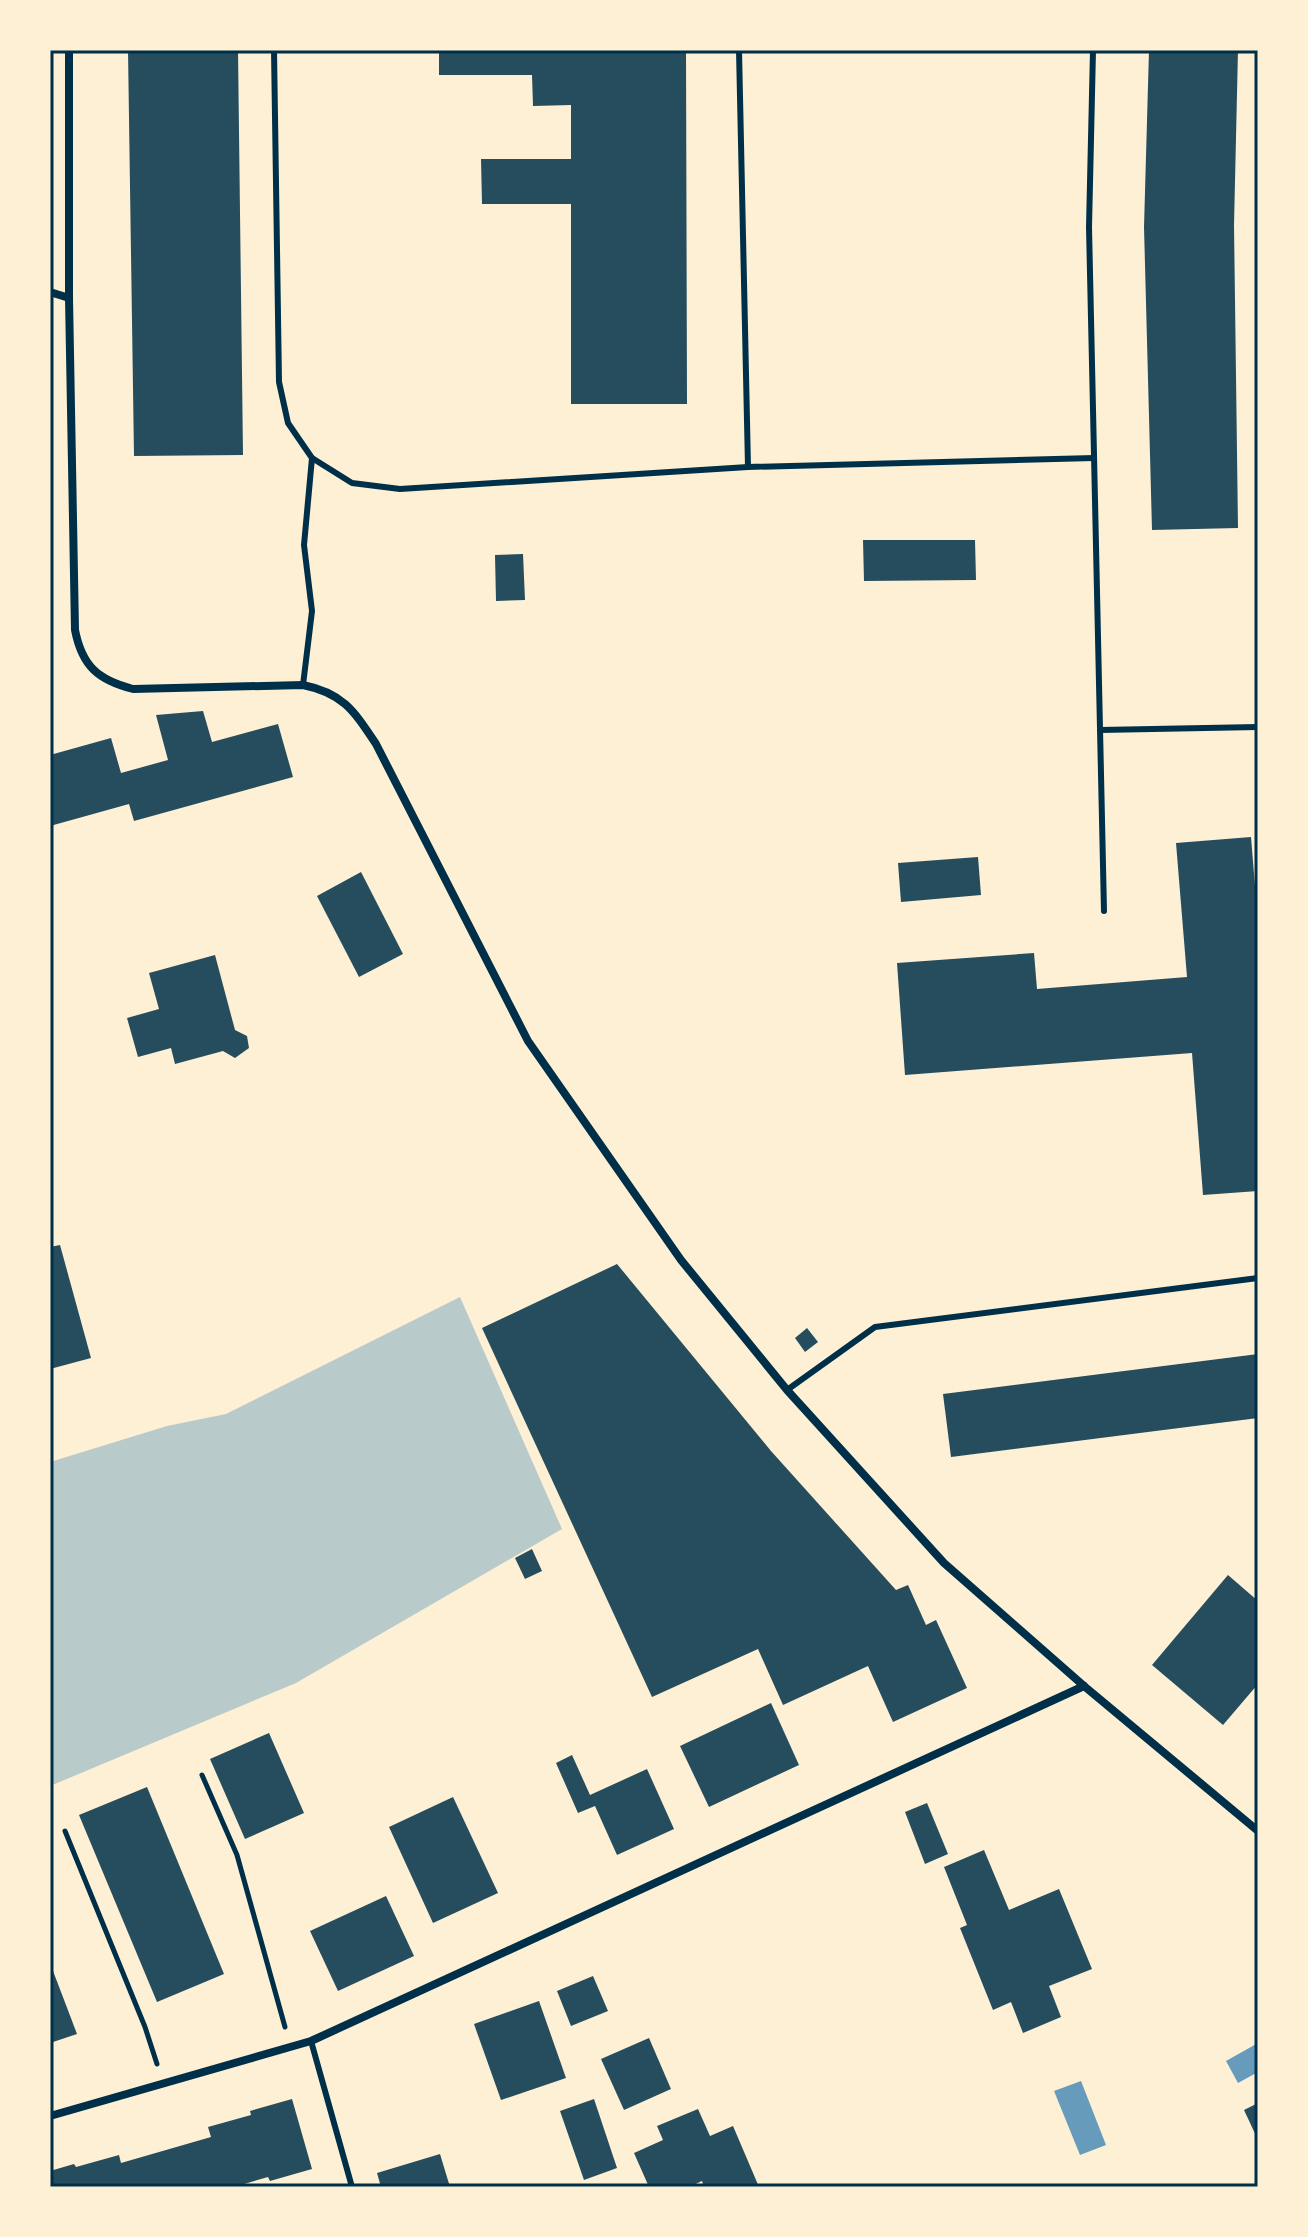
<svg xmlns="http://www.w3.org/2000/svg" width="1308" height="2237" viewBox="0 0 1308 2237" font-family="'Nunito Sans',sans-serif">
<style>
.green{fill:#b9caca}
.water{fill:#669bbc}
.building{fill:#264d5e}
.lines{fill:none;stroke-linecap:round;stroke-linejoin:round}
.path{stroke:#003049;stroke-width:5}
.service{stroke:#003049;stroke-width:6}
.minor{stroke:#003049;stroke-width:8}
.neatline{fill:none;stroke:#003049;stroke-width:3}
</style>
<rect width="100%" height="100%" fill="#fdf0d5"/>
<polygon class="green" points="460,1297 562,1529 296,1683 50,1786 50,1462 167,1426 226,1414"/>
<g class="water">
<polygon points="1258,2043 1258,2072 1238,2083 1226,2061"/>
<polygon points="1081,2081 1106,2145 1080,2155 1054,2091"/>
</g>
<g class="building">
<polygon points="128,50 238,50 243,455 134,456"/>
<polygon points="439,50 686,50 687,404 571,404 571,204 482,204 481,159 571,159 571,105 533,106 532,75 439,75"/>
<polygon points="1149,50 1238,50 1234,225 1238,528 1152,530 1144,227"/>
<polygon points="863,540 975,540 976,580 864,581"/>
<polygon points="523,554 525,600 496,601 495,555"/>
<polygon points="203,711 212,742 278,724 293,777 134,821 129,804 50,826 50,755 111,738 121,773 168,760 156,715"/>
<polygon points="1251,837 1258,923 1258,1191 1203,1195 1192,1053 905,1075 897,963 1034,953 1037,989 1187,977 1176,843"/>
<polygon points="978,857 981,895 901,902 898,863"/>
<polygon points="361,872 403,954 359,977 317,896"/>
<polygon points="215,955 235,1030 247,1036 249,1048 235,1058 223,1051 175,1064 171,1048 138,1057 127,1018 159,1009 149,973"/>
<polygon points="60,1245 91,1358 50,1369 50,1247"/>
<polygon points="617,1264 771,1451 896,1590 908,1585 926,1625 936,1620 967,1688 893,1722 868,1666 783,1705 758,1649 652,1697 482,1328"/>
<polygon points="807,1328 818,1342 805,1352 795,1338"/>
<polygon points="1258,1354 1258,1418 951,1457 943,1394"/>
<polygon points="532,1549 542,1571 525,1579 515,1558"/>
<polygon points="1228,1575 1258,1601 1258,1684 1223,1725 1152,1665"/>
<polygon points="771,1703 799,1765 709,1807 680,1746"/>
<polygon points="269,1733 304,1813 245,1839 210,1759"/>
<polygon points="572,1755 590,1795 647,1769 674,1829 617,1855 595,1806 578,1813 556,1763"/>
<polygon points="147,1787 224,1974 157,2002 79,1815"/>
<polygon points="453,1797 498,1893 433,1923 389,1827"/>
<polygon points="927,1803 948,1854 925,1864 905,1812"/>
<polygon points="984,1850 1009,1910 1059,1889 1092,1969 1049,1986 1061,2017 1023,2033 1011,2002 993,2010 960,1928 967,1925 944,1867"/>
<polygon points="386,1896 414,1956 338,1991 310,1931"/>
<polygon points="50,1963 77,2034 50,2043"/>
<polygon points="593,1976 608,2011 571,2026 557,1991"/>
<polygon points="539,2001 566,2078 501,2100 474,2024"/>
<polygon points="649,2038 671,2089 624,2110 601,2059"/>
<polygon points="292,2099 312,2169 270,2181 268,2177 234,2187 50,2187 50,2171 74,2164 76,2167 119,2155 121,2163 211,2137 208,2127 251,2115 250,2111"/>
<polygon points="594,2099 617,2168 584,2180 560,2111"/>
<polygon points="1258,2103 1258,2140 1244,2110"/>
<polygon points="698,2109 710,2136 733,2126 759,2187 704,2187 702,2181 689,2187 649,2187 634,2153 663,2140 657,2126"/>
<polygon points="440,2154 450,2187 381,2187 377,2173"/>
</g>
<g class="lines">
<g class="path">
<polyline points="202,1775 237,1855 285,2027"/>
<polyline points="65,1831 145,2027 157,2064"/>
</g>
<g class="service">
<polyline points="274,50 279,382 288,423 312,458 304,545 312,611 303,685"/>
<polyline points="739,50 748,467"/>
<polyline points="1093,50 1089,227 1104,911"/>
<polyline points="312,458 352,483 400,489 748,467 1094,458"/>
<polyline points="1100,730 1258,727"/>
<polyline points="787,1390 875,1327 1258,1278"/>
<polyline points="311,2041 352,2187"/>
</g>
<g class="minor">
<path d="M69 50V298L75 630C82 666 98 680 133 689L303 685C343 693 354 711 376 744L528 1041 681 1260 787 1390 944 1563 1084 1686 1258 1831"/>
<polyline points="50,292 69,298"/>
<polyline points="50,2116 311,2041 1084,1686"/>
</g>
</g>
<rect width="1308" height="2237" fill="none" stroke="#fdf0d5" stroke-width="104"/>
<rect x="52" y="52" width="1204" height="2133" class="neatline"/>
</svg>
